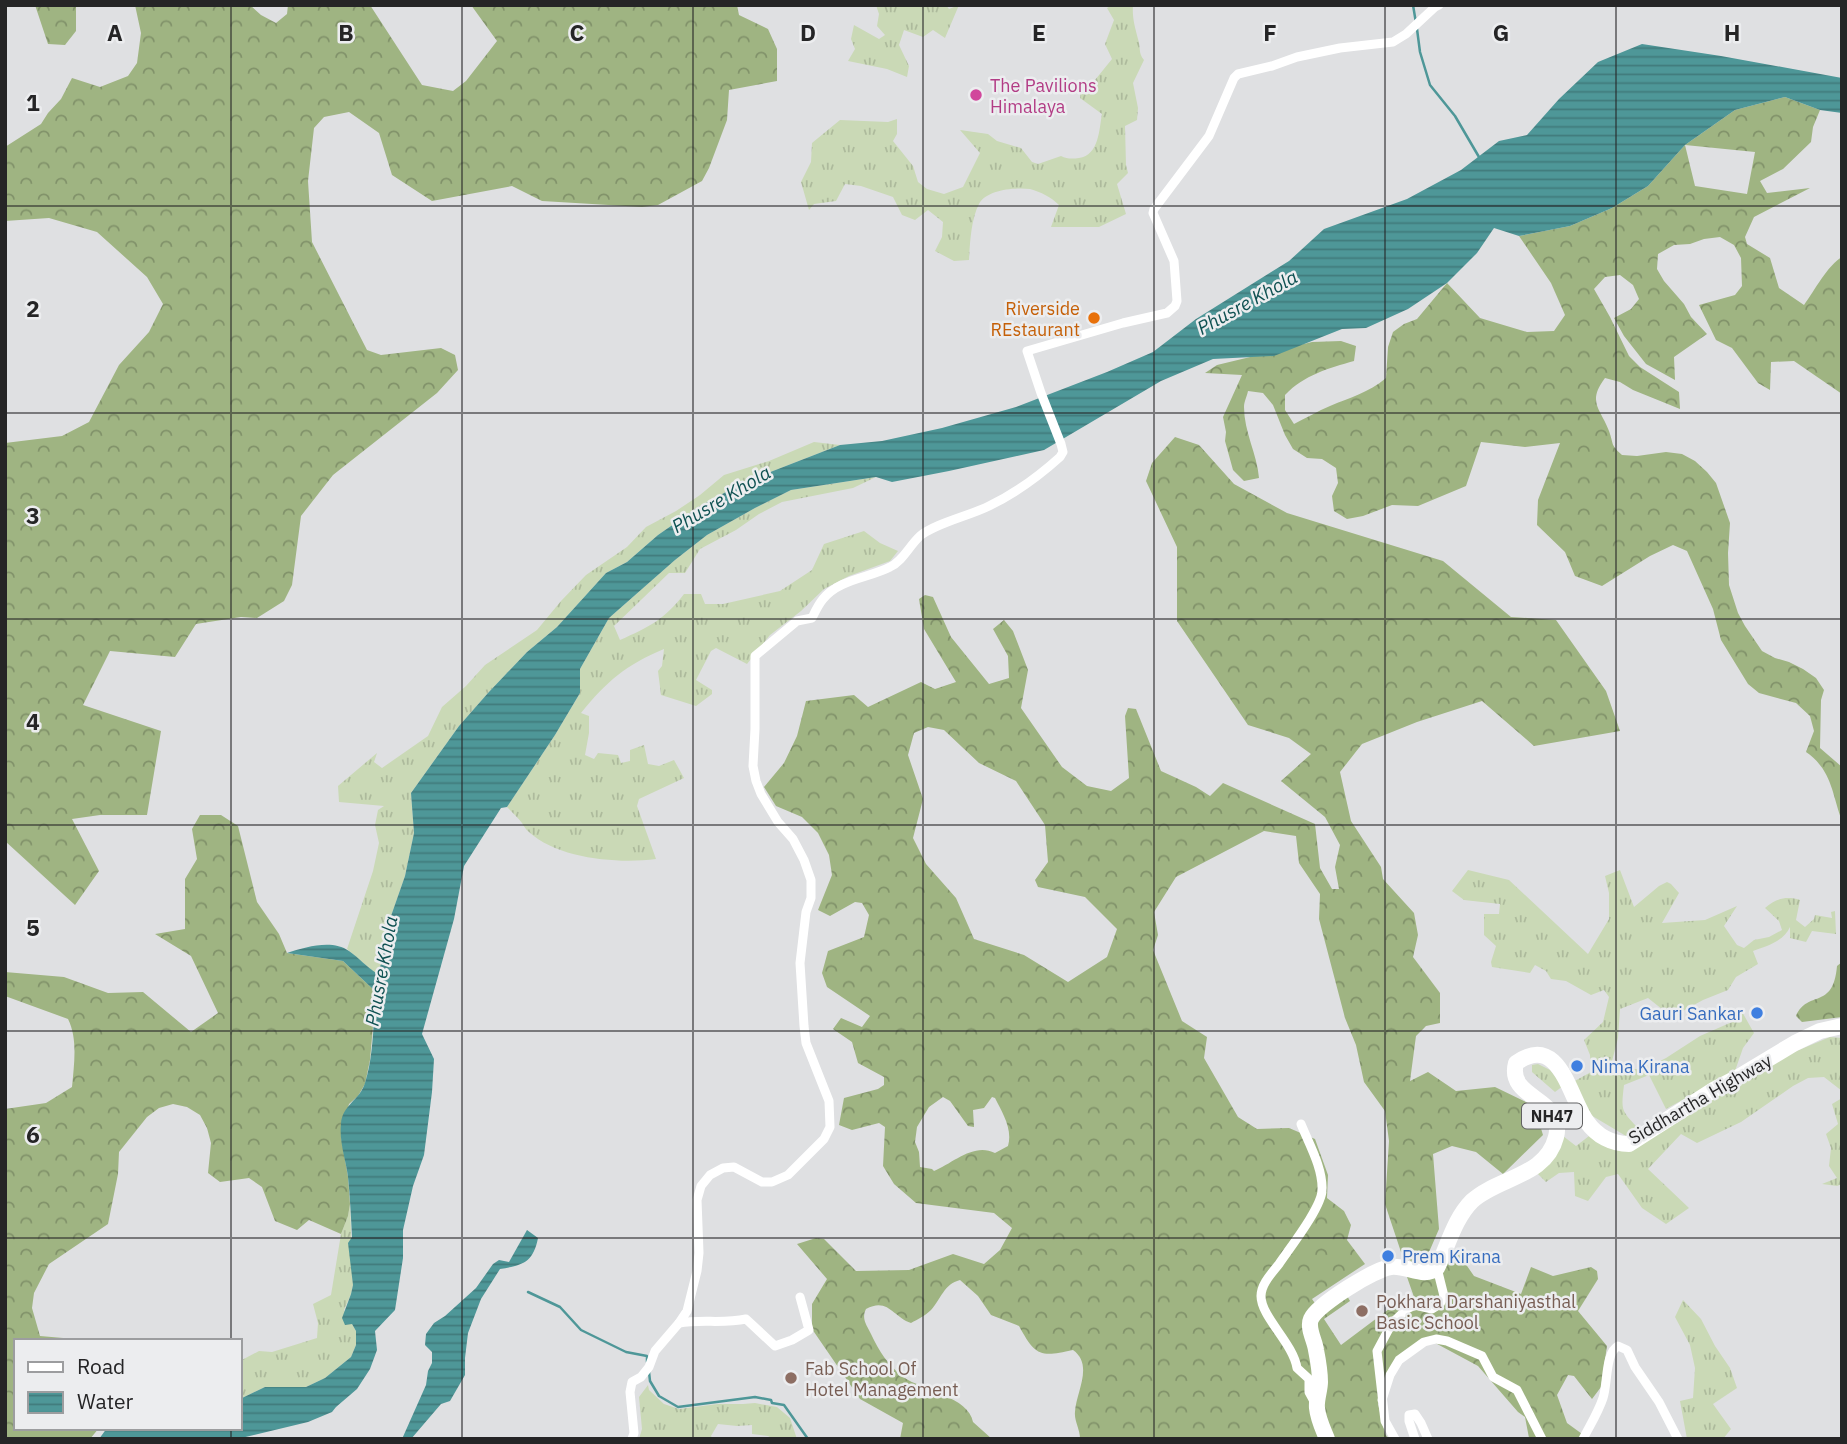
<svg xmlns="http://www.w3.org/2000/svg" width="1847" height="1444" viewBox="0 0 1847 1444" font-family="'IBM Plex Sans',sans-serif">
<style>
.grass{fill:url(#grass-tufts)}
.forest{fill:url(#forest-crowns);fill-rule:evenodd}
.water{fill:url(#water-rules)}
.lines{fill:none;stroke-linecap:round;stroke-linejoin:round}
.stream{stroke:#4e9798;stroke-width:2.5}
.street{stroke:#fff;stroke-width:9}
.highway{stroke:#fff;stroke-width:16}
.grid{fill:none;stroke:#252526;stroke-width:2;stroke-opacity:0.55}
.hotel-dot{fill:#d1479c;stroke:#ecedef;stroke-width:2.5}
.food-dot{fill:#e8710a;stroke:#ecedef;stroke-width:2.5}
.shop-dot{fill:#3f7fe0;stroke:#ecedef;stroke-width:2.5}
.education-dot{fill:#8d6e63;stroke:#ecedef;stroke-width:2.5}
.labels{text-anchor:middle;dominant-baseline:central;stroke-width:5;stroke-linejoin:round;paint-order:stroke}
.shield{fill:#ecedef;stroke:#616162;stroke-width:2}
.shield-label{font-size:16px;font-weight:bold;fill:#252526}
.hotel-label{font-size:18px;fill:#b23c85;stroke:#ecedef;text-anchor:start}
.food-label{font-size:18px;fill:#c56008;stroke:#ecedef;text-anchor:end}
.shop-label{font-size:18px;fill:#366cbe;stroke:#ecedef;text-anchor:start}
.street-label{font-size:18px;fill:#252526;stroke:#ecedef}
.education-label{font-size:18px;fill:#785e54;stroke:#ecedef;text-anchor:start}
.water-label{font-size:19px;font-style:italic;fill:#0f5152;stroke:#ecedef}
.grid-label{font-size:23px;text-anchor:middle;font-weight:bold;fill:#252526;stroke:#ecedef;stroke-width:5;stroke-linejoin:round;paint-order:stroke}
</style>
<defs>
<pattern id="grass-tufts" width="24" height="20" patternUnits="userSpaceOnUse" patternTransform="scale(1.75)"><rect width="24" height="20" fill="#cad9b6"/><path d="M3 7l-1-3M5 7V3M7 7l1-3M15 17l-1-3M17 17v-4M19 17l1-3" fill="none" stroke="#adba9c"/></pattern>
<pattern id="forest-crowns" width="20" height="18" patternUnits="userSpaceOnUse" patternTransform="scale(1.75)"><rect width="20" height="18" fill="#9fb482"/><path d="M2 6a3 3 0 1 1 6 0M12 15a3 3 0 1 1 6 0" fill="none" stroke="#81926a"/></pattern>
<pattern id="water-rules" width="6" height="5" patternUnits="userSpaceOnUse" patternTransform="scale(1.75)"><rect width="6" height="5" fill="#4e9798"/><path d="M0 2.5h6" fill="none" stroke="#417b7c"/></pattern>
</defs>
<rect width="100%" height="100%" fill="#dfe0e2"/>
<g class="grass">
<polygon points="876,5 946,5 949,9 959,5 945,38 933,30 923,37 904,30 899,45 909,66 907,77 887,69 848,61 855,49 851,39 854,25 879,39 885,35 877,26 879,14"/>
<path d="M1112 5H1133C1132 18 1135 27 1138 39 1141 48 1138 53 1144 60L1133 83 1138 108 1137 120 1125 126 1126 165 1128 173 1117 184 1126 214 1099 227H1051L1059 205C1051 197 1041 192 1030 189 1015 187 986 190 979 204 971 219 970 243 969 260L954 261 935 251 942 237 943 222 928 210 915 220 902 215 893 197 861 186 845 184 836 201 814 204 809 210 801 182 811 162 812 143 840 120 888 122 897 119V134L893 141 913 166 918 182 927 189 944 194 963 187 980 153 960 130 988 134 997 141 1021 148 1032 162 1038 164 1061 156C1067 159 1072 159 1079 158 1099 155 1099 130 1102 114L1080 98 1082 82 1095 80 1112 59 1105 44 1114 20 1107 8Z"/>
<polygon points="814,442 840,445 742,483 697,508 658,535 627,562 606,573 557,627 527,652 488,693 459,726 411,793 414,833 405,876 384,936 383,961 376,974 347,949 373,871 379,843 375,825 378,810 384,806 339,802 338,786 377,753 374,762 382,768 428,736 442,707 466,686 485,665 537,630 561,601 586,575 627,547 646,527 676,511 700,495 724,475 769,461"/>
<path d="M876 477 853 488 782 502 759 514 736 530 700 549 685 573H669L614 626 620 640C649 627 664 620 684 594H701L705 604H723L780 591 812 570 824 544 864 531 880 543 898 551 890 561 849 576 824 589 801 611 770 635 747 664 716 648 711 651 696 680 712 690V694L696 706 661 695 658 671 662 666 664 649C626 665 607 681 581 713L589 716V733L585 755 594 759 598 753 618 755 621 763 630 761V750L644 745 648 764 659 766 674 760 684 778 639 799 637 806 656 859C619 864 558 859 529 832 526 830 524 826 522 823 518 818 512 812 507 807L555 735 580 693V669L609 618 675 560 707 535 755 508 791 490Z"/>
<path d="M1468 870 1509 880 1588 954 1609 919V893L1605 876 1620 870 1634 907 1659 886 1667 882 1671 884 1679 893 1662 923 1705 920 1737 906 1724 926 1737 945 1744 948 1754 940 1769 937 1782 930 1779 921 1765 908C1776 898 1787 896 1800 900L1796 920 1805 927 1814 919 1815 915 1832 918 1831 912 1835 911 1836 934 1812 931 1806 942 1790 938V927C1784 941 1767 946 1753 951L1758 964 1736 977 1728 990 1703 1000 1672 1017 1648 998 1620 1009 1618 1038 1611 1065 1642 1070 1666 1058 1700 1036 1732 1022 1741 1010 1754 1033 1743 1048 1735 1071 1666 1109 1649 1075 1624 1085C1621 1111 1621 1110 1638 1128L1626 1136 1584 1111 1571 1083 1591 1072 1590 1055 1584 1040 1603 1022 1609 997 1604 990 1591 995 1566 981 1551 979 1546 971 1535 965 1530 973 1492 967 1491 962 1496 946 1484 935V914H1499L1500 904 1464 900 1452 891Z"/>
<polygon points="1830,1037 1842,1038 1842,1091 1824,1077 1808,1078 1793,1086 1741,1122 1697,1143 1681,1134 1648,1169 1689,1208 1666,1224 1642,1208 1618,1174 1606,1177 1588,1201 1575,1196 1574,1172 1559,1173 1546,1182 1535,1171 1563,1136 1576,1146 1593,1133 1608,1148 1699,1104 1787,1055"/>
<polygon points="1538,1064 1550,1070 1563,1086 1555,1092 1532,1072 1532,1065"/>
<polygon points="1842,1098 1842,1184 1837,1186 1822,1184 1837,1178 1829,1166 1831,1148 1826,1134 1838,1124 1832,1104"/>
<polygon points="350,1204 353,1285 351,1294 344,1310 356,1331 356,1345 351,1357 325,1378 306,1387 265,1387 240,1399 240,1361 259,1351 272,1352 317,1338 318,1323 313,1304 331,1295 341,1234 348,1216"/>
<polygon points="1683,1300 1701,1319 1715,1346 1730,1368 1737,1388 1713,1404 1731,1429 1723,1439 1687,1439 1680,1401 1693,1398 1695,1368 1690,1345 1675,1317"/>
<polygon points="648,1385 649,1390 664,1404 679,1409 718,1404 743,1404 755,1403 777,1407 790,1418 797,1439 773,1439 768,1436 752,1434 752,1425 737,1426 718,1424 711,1436 713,1439 639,1439 642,1429 639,1397"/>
</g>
<g class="forest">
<polygon points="35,5 76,5 76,31 65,45 48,44"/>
<polygon points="135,5 250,5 261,15 276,23 287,14 288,5 370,5 422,85 453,91 466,81 497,41 471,5 737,5 739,15 768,29 777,49 777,81 729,90 727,120 709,168 702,181 658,205 642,207 542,201 512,186 432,201 392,175 379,133 349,112 324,117 314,128 308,181 312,242 367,350 381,355 441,348 455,355 458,370 437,393 333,475 301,516 292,585 284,601 257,618 241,617 196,624 175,657 110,651 83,705 161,731 147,815 100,815 72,819 99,871 75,905 5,841 5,443 62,436 89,422 119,365 149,332 163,304 147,277 97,232 49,218 5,221 5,147 41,124 48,113 61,99 72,78 100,87 128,76 137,63 141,33"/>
<path d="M1785 97 1820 110 1813 127 1811 142 1783 169 1760 181 1767 193 1810 188 1754 217 1745 237 1747 244 1770 258 1779 288 1804 305C1815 290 1827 266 1842 257V394L1794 361 1771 362 1770 390 1758 383 1732 348 1716 340 1699 305 1735 295 1742 286 1741 258 1734 245 1720 237 1704 239 1690 244 1674 245 1658 254 1657 269 1664 281 1684 304 1691 317 1707 334 1674 357 1675 380 1646 364 1624 336 1614 318 1631 309 1639 299 1633 285 1620 275 1605 277 1594 289 1610 317 1629 356 1640 367 1679 392 1680 409 1633 390 1620 382 1605 378C1587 402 1600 408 1609 431 1614 445 1610 444 1622 455L1637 456 1666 452 1682 454 1695 461 1707 472 1716 483 1730 523 1728 553 1729 585 1738 613 1745 626 1762 651 1775 658 1789 662 1803 669 1816 678 1824 690 1821 700 1820 748 1842 767V821C1832 794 1832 770 1806 752L1814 731 1810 716 1796 703 1759 693 1748 684 1721 640 1713 609 1687 551 1673 545 1650 556 1602 586 1575 576 1565 552 1537 525 1538 500 1560 443 1525 447 1481 442 1466 486 1418 506 1392 505 1363 516 1347 519 1334 511 1332 496 1338 483 1336 468 1322 459 1307 458 1293 449 1285 435 1273 405 1263 393 1248 391C1247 396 1244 402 1244 407 1244 432 1257 454 1259 478L1244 481 1233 470 1225 441 1226 432 1223 417 1242 375 1205 373 1217 365 1312 342 1341 341 1356 346 1354 361C1329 368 1304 375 1285 395V410L1294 424C1306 418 1318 411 1330 406 1351 397 1368 393 1386 378L1388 347 1393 332 1404 324 1417 319 1447 283 1480 318 1527 332 1554 331 1565 315 1551 283 1519 236 1570 226 1612 208 1648 186 1685 145 1735 110ZM1685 145 1755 152 1747 194 1695 186Z"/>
<path d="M1175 437 1199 445 1234 484 1287 513 1443 561 1511 617 1556 620 1606 691 1620 731 1534 746 1482 701 1417 722 1362 744 1340 772 1351 821 1381 867 1383 879 1414 913 1418 935 1413 957 1440 993V1023L1426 1026 1416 1036 1410 1081 1428 1072 1456 1091 1495 1087 1534 1106 1543 1135 1503 1174 1476 1152 1452 1146 1433 1154 1439 1229 1426 1259 1412 1262 1401 1252 1385 1204 1389 1141 1385 1111 1364 1082 1356 1045 1345 1018 1319 919 1320 894 1299 863 1296 836 1264 831 1176 877 1154 912 1158 935 1153 950 1182 1021 1207 1037 1204 1058 1238 1117 1257 1129 1289 1128 1315 1139 1328 1175 1327 1198 1344 1211 1351 1225 1347 1240 1365 1264 1312 1299 1319 1309 1346 1294 1350 1301 1324 1319 1341 1345 1393 1306 1414 1297 1407 1277 1429 1273 1448 1249 1456 1250 1474 1276 1521 1294 1531 1267 1553 1276 1591 1267 1597 1271 1598 1279 1578 1311 1607 1346 1601 1387 1592 1399 1574 1376 1568 1375 1557 1395 1567 1423 1589 1439 1529 1438 1525 1417 1518 1412 1478 1366 1426 1338 1396 1359 1378 1404 1385 1434 1389 1439H1080C1080 1429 1074 1421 1075 1412 1076 1392 1094 1365 1073 1350 1039 1358 1035 1355 1019 1326L991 1315 978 1296 960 1280C944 1284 941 1299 931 1310 925 1316 918 1319 911 1323 893 1317 888 1297 866 1309 861 1319 867 1325 871 1334 879 1351 888 1365 903 1377 922 1390 969 1397 973 1422L992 1439H900L903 1423 860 1399 812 1329V1304L827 1279 797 1244 816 1238 824 1239 856 1271 909 1270 953 1254 984 1264 1000 1250 1012 1228 994 1213 916 1203 894 1184 883 1166 885 1127 879 1123 852 1130 839 1125 844 1098 878 1089 884 1085V1077L858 1063 852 1042 833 1029 841 1018 862 1027 870 1016 827 987 822 973 828 951 864 937 869 915 862 903 855 902 830 916 818 910 832 875 829 855 818 833 802 817 776 806 764 787 784 763 797 736 806 701 854 695 868 707 921 682 935 689 956 682 924 629 919 599 925 595 933 597 951 637 989 684 1009 678 1008 656 993 629 1004 620 1013 631 1028 670 1021 708 1062 767 1087 786 1111 791 1129 778 1125 716 1128 708 1136 709 1161 771 1196 787 1210 796 1223 783 1315 824 1320 868 1332 889H1339L1335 867 1340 845 1325 817 1281 781 1311 754 1289 738 1248 725 1177 621V547L1146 481 1152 463ZM928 727 944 730 979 763 1016 781 1045 825 1048 862 1035 880 1038 887 1085 897 1117 929 1107 957 1068 982 1024 955 974 939 956 898 926 864 913 838 923 799 908 755 914 733ZM943 1097 950 1101 968 1126 974 1127 973 1110 984 1108 992 1097 995 1098C1002 1112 1013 1129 1008 1146L995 1153C974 1142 953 1163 934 1171L932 1169 920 1167 919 1152 915 1142 917 1127 929 1107Z"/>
<path d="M200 815H221L238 826 257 902 279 934 287 953 343 961 376 992 370 1060 365 1084 358 1096 349 1104 341 1136 348 1177 350 1204 348 1216 341 1234 309 1220 297 1230 275 1221 262 1187 249 1178 220 1182 208 1173 211 1143 207 1128 200 1115 187 1107 173 1104 159 1108 147 1117 119 1152 118 1174 108 1224 49 1264 34 1293 32 1308 40 1336 98 1341H16V1428H99L90 1439H5V1109L46 1103 72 1087C74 1064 78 1039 68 1019L5 996V972L64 977 108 993 143 992 191 1032 218 1013 191 956 155 934 185 929V879L197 859 192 829Z"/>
<path d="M1842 962V1017L1802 1022 1796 1016C1808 989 1833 1011 1837 966Z"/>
</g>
<g class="water">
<path d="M1642 44 1721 56 1842 78V113L1820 110 1785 97 1735 110 1685 145 1648 186 1612 208 1570 226 1519 236 1494 228 1477 253 1447 283 1408 309 1366 328 1342 329 1274 356 1213 359 1161 381 1044 450 949 471 892 482 876 477 791 490 755 508 707 535 675 560 609 618 580 669V693L555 735 507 807 501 808 464 866 454 919 422 1034 434 1059 432 1092 424 1155 413 1186 403 1230V1258L395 1310 375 1331 377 1350 370 1369 357 1389 336 1407 332 1412 308 1422 237 1439H99L107 1428H240V1399L265 1387H306L325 1378 351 1357 356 1345V1331L352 1324 345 1325 342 1318 351 1294 353 1285 348 1243 352 1237C351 1217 350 1197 348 1177 346 1160 339 1142 341 1124 342 1105 360 1100 365 1083 374 1055 373 1022 376 992L343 961 287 953C306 947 332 939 349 951 359 958 367 967 376 973L383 961 384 936 405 876 414 833 411 793 459 726 488 693 527 652 557 627 606 573 627 562 658 535 697 508 742 483 840 445 882 441 942 428 1016 407 1107 372 1153 352 1196 319 1289 261 1324 229 1407 199 1461 170 1499 141 1527 135 1559 99 1598 62Z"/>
<path d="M527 1230 538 1238C533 1263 523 1265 500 1269L481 1299 468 1333 465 1358V1375L450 1401 441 1404 411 1439H402L426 1385 428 1371 432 1363V1352L425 1345 426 1334 434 1323 445 1316 476 1288 493 1264 499 1260 509 1262Z"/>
</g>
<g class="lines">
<g class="stream">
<polyline points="1413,5 1416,23"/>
<polyline points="1417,29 1420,52 1430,85 1455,116 1479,157 1479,160"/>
<polyline points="528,1292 560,1307 581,1330 626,1352 647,1356 647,1362"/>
<polyline points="649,1372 650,1381 659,1396 678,1407 755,1397 771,1400 772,1403 784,1405 808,1439"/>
</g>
<g class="street">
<path d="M1301 1124C1309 1144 1323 1168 1322 1190 1322 1207 1289 1249 1279 1264 1272 1273 1261 1284 1261 1296 1261 1317 1293 1343 1297 1368L1309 1379V1392L1315 1403"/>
<path d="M679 1323C702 1319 723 1324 746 1319L775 1346 792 1340 809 1330 800 1297"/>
<polyline points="1382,1400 1390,1375 1399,1360 1424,1342 1436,1339 1447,1341 1482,1356 1493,1377 1517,1390 1542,1439"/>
<path d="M632 1439 634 1433 630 1392 632 1382 641 1377 649 1367 655 1351 679 1323 687 1311 697 1271 699 1253 697 1200 701 1186 710 1175 723 1168 734 1167 762 1182H772L788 1175 824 1139 830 1127 829 1101 806 1043 804 1026 800 963 806 912 811 898V880L804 860 793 839 778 822 761 794 756 781 753 766 755 729V656L797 621 812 618C815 612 818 605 823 599 839 579 869 578 890 567 903 561 909 546 920 536 936 523 969 516 989 506 1014 494 1039 476 1060 457L1063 452 1061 444 1041 393 1027 351 1123 323 1167 313 1175 306 1177 301 1174 261 1153 213 1154 209 1209 136 1234 78 1238 74 1272 66 1297 57 1340 48 1393 42 1406 34 1435 7 1439 5"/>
<polyline points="1395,1439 1385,1421 1377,1351 1392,1323 1407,1309 1415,1305 1432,1309 1440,1304 1444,1296 1437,1268"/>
<polyline points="1415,1439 1409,1421 1409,1415 1415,1414 1421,1423 1428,1439"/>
<path d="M1583 1439C1590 1425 1598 1413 1603 1398 1608 1383 1605 1353 1618 1346L1627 1350 1635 1367 1659 1402 1678 1439"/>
</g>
<path class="highway" d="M1327 1439C1323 1429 1318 1419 1317 1408 1316 1400 1320 1390 1320 1382 1320 1372 1318 1360 1316 1350 1315 1341 1307 1328 1311 1319 1318 1304 1375 1269 1391 1267 1407 1265 1424 1279 1437 1268 1448 1246 1454 1219 1472 1201 1498 1177 1546 1177 1556 1137 1566 1097 1506 1100 1516 1063 1560 1032 1569 1097 1587 1122 1597 1136 1612 1144 1629 1144L1715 1089 1740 1076 1795 1043 1820 1031 1842 1026"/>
</g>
<path class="grid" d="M231 5V1341M462 5V1439M693 5V1439M923 5V1439M1154 5V1439M1385 5V1439M1616 5V1439M5 206H1842M5 413H1842M5 619H1842M5 825H1842M5 1031H1842M5 1238H1842M231 1428V1439"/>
<circle class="hotel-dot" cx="976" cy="95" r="7"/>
<circle class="food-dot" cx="1094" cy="318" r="7"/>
<g class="shop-dot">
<circle cx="1757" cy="1013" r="7"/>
<circle cx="1577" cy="1066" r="7"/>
<circle cx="1388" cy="1256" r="7"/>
</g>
<g class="education-dot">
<circle cx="1362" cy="1311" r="7"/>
<circle cx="791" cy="1378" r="7"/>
</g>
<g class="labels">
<rect class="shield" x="1522" y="1103.5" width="60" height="25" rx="5"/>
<g class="shield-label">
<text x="1552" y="1116">NH47</text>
</g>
<g class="hotel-label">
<text x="990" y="85">The Pavilions<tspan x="990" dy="21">Himalaya</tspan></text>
</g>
<g class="food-label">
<text x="1080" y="308">Riverside<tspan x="1080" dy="21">REstaurant</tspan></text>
</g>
<g class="shop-label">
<text x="1743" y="1013" text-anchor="end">Gauri Sankar</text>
<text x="1591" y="1066">Nima Kirana</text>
<text x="1402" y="1256">Prem Kirana</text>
</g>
<g class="street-label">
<text transform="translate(1700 1099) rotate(-30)">Siddhartha Highway</text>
</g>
<g class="education-label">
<text x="1376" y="1301">Pokhara Darshaniyasthal<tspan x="1376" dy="21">Basic School</tspan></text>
<text x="805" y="1368">Fab School Of<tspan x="805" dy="21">Hotel Management</tspan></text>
</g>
<g class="water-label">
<text transform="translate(1247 302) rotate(-29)">Phusre Khola</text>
<text transform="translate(721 499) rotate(-31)">Phusre Khola</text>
<text transform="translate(381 971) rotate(-80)">Phusre Khola</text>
</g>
</g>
<g class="grid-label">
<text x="115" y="41">A</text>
<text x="346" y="41">B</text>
<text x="577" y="41">C</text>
<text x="808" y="41">D</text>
<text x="1039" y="41">E</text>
<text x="1270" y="41">F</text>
<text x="1501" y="41">G</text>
<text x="1732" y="41">H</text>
<text x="33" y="111">1</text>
<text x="33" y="317">2</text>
<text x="33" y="524">3</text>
<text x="33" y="730">4</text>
<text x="33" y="936">5</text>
<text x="33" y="1143">6</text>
</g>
<rect width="1847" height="1444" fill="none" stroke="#252526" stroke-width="14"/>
<rect x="14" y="1339" width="228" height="91" fill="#ecedef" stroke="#9c9d9f" stroke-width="2"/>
<rect x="28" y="1362" width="35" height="10" fill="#ffffff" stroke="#9c9d9f" stroke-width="2"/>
<text x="77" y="1374" font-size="21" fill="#252526">Road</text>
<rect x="28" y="1392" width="35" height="21" fill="url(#water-rules)" stroke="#9c9d9f" stroke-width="2"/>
<text x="77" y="1409" font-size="21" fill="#252526">Water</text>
</svg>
